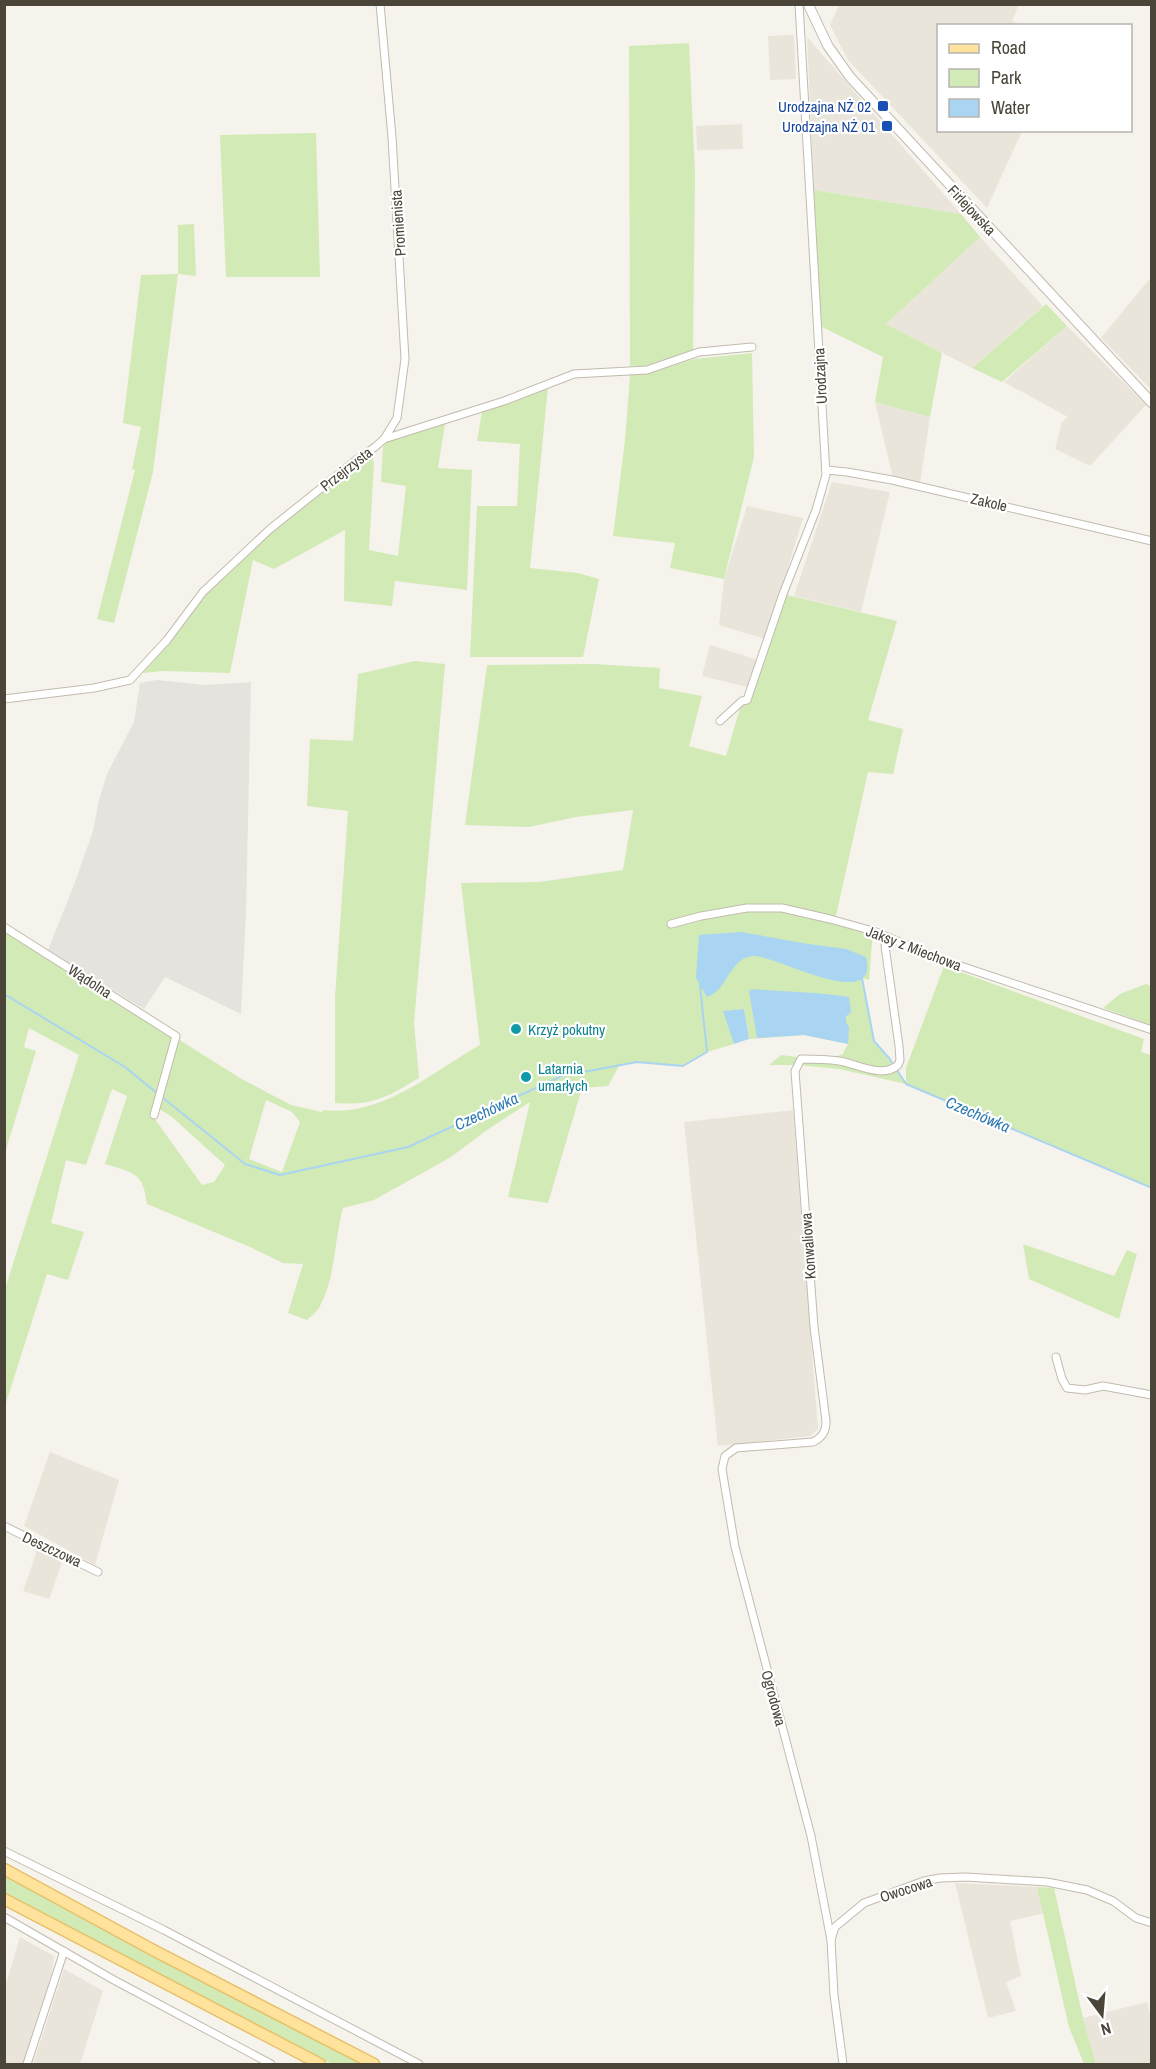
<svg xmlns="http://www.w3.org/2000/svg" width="1156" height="2069" viewBox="0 0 1156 2069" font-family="'Archivo Narrow',sans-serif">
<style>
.residential{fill:#eae5da}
.industrial{fill:#e6e2dd}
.green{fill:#d2eab5;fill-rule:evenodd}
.water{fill:#a9d4f2}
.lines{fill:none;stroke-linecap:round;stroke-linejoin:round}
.stream{stroke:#a9d4f2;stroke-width:2}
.minor-casing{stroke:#c2bbae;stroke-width:9}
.tertiary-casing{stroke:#c2bbae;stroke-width:11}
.primary-casing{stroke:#e6c16a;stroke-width:13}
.minor{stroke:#fff;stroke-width:7}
.tertiary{stroke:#fff;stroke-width:9}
.primary{stroke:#ffe39c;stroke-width:10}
.transit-dot{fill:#1a4fb4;stroke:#fff;stroke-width:2}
.culture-dot{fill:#0f9aa8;stroke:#fff;stroke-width:2}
.labels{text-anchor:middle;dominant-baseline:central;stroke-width:4.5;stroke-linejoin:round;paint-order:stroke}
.transit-label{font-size:15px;fill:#164399;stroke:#fff;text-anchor:end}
.street-label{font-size:15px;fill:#4b4439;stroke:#fff}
.culture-label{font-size:15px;fill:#0d838f;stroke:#fff;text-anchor:start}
.water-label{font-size:16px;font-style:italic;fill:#2e7ab2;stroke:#fff}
</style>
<rect width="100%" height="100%" fill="#f6f3ec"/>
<g class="residential">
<polygon points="839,5 1019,5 1012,21 1023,25 938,26 938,130 1022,131 987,208 848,60 830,25"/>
<polygon points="794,35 796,79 770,80 768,36"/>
<polygon points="807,37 961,214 814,190"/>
<polygon points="742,124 743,149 697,150 696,126"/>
<polygon points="980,237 1043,306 972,368 886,324"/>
<polygon points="1151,277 1152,386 1150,388 1101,338"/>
<polygon points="1067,326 1146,405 1090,466 1055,449 1062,422 1068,417 1004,382"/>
<polygon points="875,402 930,417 920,483 893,478"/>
<polygon points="832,482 890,492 861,612 794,596"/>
<polygon points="747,506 803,518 766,639 719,625 724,579"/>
<polygon points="710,645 758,660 747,687 702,676"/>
<polygon points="793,1110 818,1429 810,1436 718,1446 684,1122"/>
<polygon points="50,1452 119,1480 95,1565 24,1526"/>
<polygon points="38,1548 63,1559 49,1599 23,1591"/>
<polygon points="955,1883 1037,1887 1045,1913 1010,1921 1021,1976 1006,1982 1016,2011 988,2018"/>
<polygon points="20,1937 54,1956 52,1973 23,2064 5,2064 5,1987"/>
<polygon points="64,1969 103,1991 80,2064 33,2064"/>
<polygon points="1147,2002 1151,2016 1151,2064 1096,2064 1083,2018"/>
</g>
<polygon class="industrial" points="157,680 204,685 251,682 246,913 241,1014 165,977 144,1009 48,950 74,885 93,831 99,800 107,774 134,722 140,683"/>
<g class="green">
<polygon points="689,43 695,174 693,351 644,366 630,366 629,46"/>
<polygon points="316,133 320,277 226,277 220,135"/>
<polygon points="814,190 961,214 980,237 886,324 942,353 930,417 875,402 883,357 818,325"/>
<polygon points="194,224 196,276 178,274 153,472 114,623 97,619 135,470 132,469 141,427 123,423 141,275 178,274 178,225"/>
<polygon points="1046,304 1067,326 1002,382 972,368"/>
<polygon points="752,353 754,457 724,579 670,568 675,543 613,536 625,440 630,375 648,374 694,359"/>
<polygon points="548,387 530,568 578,573 599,579 583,657 470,657 477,506 517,506 520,444 477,441 482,412"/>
<polygon points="445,424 438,468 472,470 467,590 395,581 392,606 344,601 345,530 274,569 253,560 230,673 163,671 143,673 172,640 207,593 273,531 357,464 372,455 374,463 369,550 398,556 406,486 381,482 383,447 388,440"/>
<path d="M783 594 897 621 868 720 903 729 893 774 868 772 835 920 873 931 869 980 862 978 874 1041 906 1082V1068L944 966 1144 1039 1141 1052 1151 1055V1188L906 1084 839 1069 797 1065H769L781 1055 813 1059 842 1055 848 1044 804 1035 749 1039 744 1009 724 1011 734 1044 707 1052 683 1066 637 1062 619 1066 608 1086 582 1088 548 1203 508 1197 530 1102 487 1130 451 1157 374 1200 343 1208C334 1240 336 1276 320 1306 318 1311 312 1315 307 1320L288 1313 303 1264 283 1263 250 1247 147 1204C143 1172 134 1173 105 1164L127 1096 112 1089 86 1165 66 1160 51 1223 84 1232 68 1280 47 1274 5 1406V1289L79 1055 29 1028 24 1047 36 1051 5 1153V930L240 1078 291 1105 322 1112 324 1110C383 1117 432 1072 480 1045L461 883 539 882 623 870 633 810 576 817 529 827 465 825 487 665 594 664 660 668 659 688 702 696 689 746 726 756 742 701ZM266 1100 292 1112 300 1122 282 1172 249 1159ZM153 1105 172 1117 225 1165 214 1182 202 1185 152 1115Z"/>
<path d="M415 661 445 664 414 1023 419 1078C388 1097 372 1106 335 1103V997L348 811 307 806 310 739 353 741 358 674Z"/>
<polygon points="1146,984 1151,986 1151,1025 1103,1008 1120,994"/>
<polygon points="1023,1244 1114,1276 1127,1250 1137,1254 1119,1319 1029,1279"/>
<polygon points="4,1874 86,1919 362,2064 332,2064 5,1893"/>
<polygon points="1037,1887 1054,1888 1083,2018 1096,2064 1084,2064 1069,2027"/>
</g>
<g class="water">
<path d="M741 932 808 944 846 949 866 957C880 1015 774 954 753 956 735 957 729 978 718 990 715 993 711 995 707 997L696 978 699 935Z"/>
<path d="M752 989C785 992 816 992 849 997L851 1013 846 1016V1022L849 1027 848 1044 804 1035 757 1038 749 991Z"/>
<polygon points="744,1009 749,1039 734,1044 723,1011"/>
</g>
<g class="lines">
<g class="stream">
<polyline points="862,978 874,1041 889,1058 906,1084 1152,1188"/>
<polyline points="4,994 125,1067 158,1094"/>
<polyline points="162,1097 245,1164 280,1175 408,1147 562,1076 637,1062 683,1066 707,1052 700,986 702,984"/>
</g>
<g class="minor-casing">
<g id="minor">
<polyline points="380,4 392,137 405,359 397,418 384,439"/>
<polyline points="826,470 847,472 892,480 1152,541"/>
<polyline points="4,699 94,688 130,680 167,640 203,592 270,529 355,461 375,447 384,439 504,401 574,374 647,370 699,352 752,347"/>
<polyline points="720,721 742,701 747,700 783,594 816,510 826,475 799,4"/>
<polyline points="671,924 701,916 747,908 782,908 830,919 873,931 940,959 1152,1030"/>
<polyline points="4,927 176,1036 154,1115"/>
<polyline points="1056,1357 1062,1379 1067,1388 1085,1390 1103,1386 1152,1395"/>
<polyline points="4,1526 98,1572"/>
<polyline points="4,1851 164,1930 419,2064"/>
<polyline points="4,1917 112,1979 271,2064"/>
<path d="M831 1940 811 1836 735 1547 722 1469 725 1456 736 1448 813 1442C823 1437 826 1431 826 1421L814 1327 795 1071 801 1059C813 1059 826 1059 839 1061 858 1064 882 1079 898 1065L900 1060 899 1046 885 946 888 938"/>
<polyline points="27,2064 64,1951"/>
<polyline points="843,2064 834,1995 831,1940 835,1927 864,1903 924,1881 940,1878 966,1877 1047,1882 1087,1890 1113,1901 1136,1918 1152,1923"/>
</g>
</g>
<g class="tertiary-casing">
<polyline id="tertiary" points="808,4 828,46 850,77 1152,403"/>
</g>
<g class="primary-casing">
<g id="primary">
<polyline points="4,1869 153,1950 374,2064"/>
<polyline points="4,1899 320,2064"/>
</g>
</g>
<use href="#minor" class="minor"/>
<use href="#tertiary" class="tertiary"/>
<use href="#primary" class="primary"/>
</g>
<g class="transit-dot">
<rect x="877" y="100" width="12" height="12" rx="3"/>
<rect x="881" y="120" width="12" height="12" rx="3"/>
</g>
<g class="culture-dot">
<circle cx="516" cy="1029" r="6"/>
<circle cx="526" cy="1077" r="6"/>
</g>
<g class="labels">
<g class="transit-label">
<text x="871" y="106">Urodzajna NŻ 02</text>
<text x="875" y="126">Urodzajna NŻ 01</text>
</g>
<g class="street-label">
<text transform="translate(972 210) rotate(47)">Firlejowska</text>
<text transform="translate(398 223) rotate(-94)">Promienista</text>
<text transform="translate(820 376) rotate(-93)">Urodzajna</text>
<text transform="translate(346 469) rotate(-38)">Przejrzysta</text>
<text transform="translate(989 502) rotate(13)">Zakole</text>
<text transform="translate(914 948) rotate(21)">Jaksy z Miechowa</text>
<text transform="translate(90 981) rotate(33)">Wądolna</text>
<text transform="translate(808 1246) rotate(-94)">Konwaliowa</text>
<text transform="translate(52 1549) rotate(25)">Deszczowa</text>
<text transform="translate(774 1698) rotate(75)">Ogrodowa</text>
<text transform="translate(906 1889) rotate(-18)">Owocowa</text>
</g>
<g class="culture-label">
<text x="528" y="1029">Krzyż pokutny</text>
<text x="538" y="1068">Latarnia<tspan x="538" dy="17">umarłych</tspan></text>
</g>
<g class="water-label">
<text transform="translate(486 1111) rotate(-25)">Czechówka</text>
<text transform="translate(978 1114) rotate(23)">Czechówka</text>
</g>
</g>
<rect width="1156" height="2069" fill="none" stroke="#4b4439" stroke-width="12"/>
<rect x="937" y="24" width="195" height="108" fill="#ffffff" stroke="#b7b4b0" stroke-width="1.5"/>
<rect x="949" y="44" width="30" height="9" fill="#ffe39c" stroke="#b7b4b0" stroke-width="1.5"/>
<text x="991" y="54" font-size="18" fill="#4b4439">Road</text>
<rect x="949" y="69" width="30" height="18" fill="#d2eab5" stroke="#b7b4b0" stroke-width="1.5"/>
<text x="991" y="84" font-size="18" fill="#4b4439">Park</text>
<rect x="949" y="99" width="30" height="18" fill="#a9d4f2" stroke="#b7b4b0" stroke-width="1.5"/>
<text x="991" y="114" font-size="18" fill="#4b4439">Water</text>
<g transform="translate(1102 2015) rotate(164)" stroke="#ffffff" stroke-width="4.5" paint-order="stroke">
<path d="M0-4.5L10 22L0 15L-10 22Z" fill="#4b4439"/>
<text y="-9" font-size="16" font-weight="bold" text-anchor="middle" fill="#4b4439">N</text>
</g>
</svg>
